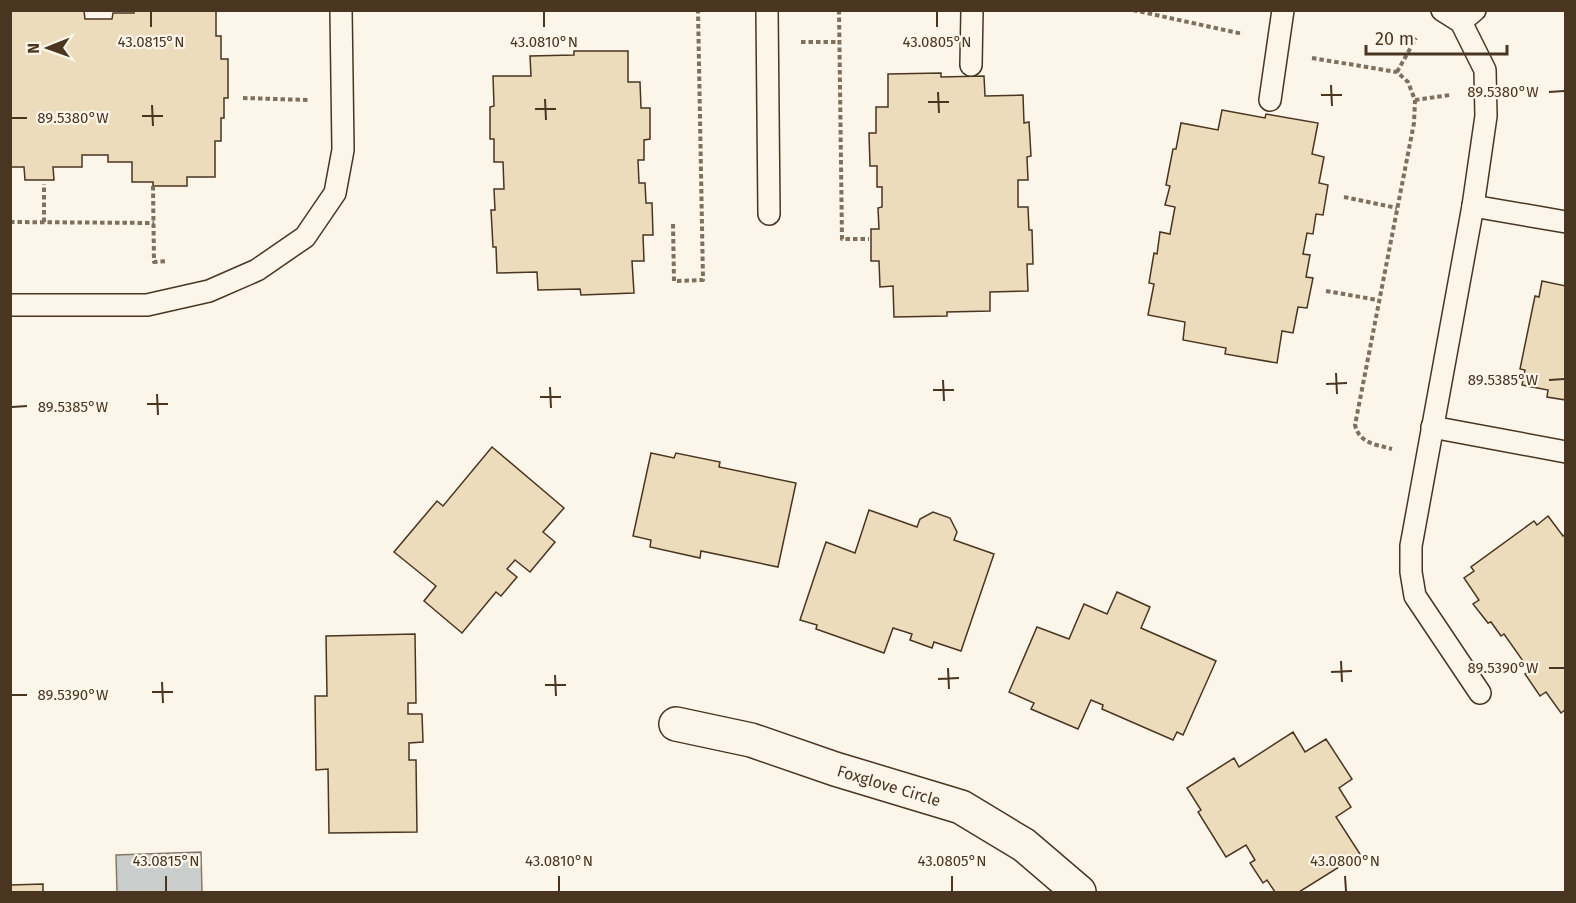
<svg xmlns="http://www.w3.org/2000/svg" width="1576" height="903" viewBox="0 0 1576 903" font-family="'Fira Sans',sans-serif">
<style>
.water{fill:#c9cecd;stroke:#887966;stroke-width:1.5}
.building{fill:#ecdcbc;stroke:#4a3520;stroke-width:1.5}
.lines{fill:none;stroke-linecap:round;stroke-linejoin:round}
.lane-casing{stroke:#4a3520;stroke-width:24}
.street-casing{stroke:#4a3520;stroke-width:36}
.path{stroke:#7f6f5c;stroke-width:4;stroke-dasharray:4.5 3;stroke-linecap:butt}
.lane{stroke:#fbf6e9;stroke-width:21}
.street{stroke:#fbf6e9;stroke-width:33}
.ticks{fill:none;stroke:#4a3520;stroke-width:2}
.labels{text-anchor:middle;dominant-baseline:central;stroke-width:4.5;stroke-linejoin:round;paint-order:stroke}
.street-label{font-size:16px;fill:#4a3520;stroke:#fbf6e9}
.ticks-label{font-size:15px;text-anchor:middle;fill:#4a3520;stroke:#fbf6e9;stroke-width:4.5;stroke-linejoin:round;paint-order:stroke}
</style>
<rect width="100%" height="100%" fill="#fbf6e9"/>
<polygon class="water" points="201,852 202,892 117,892 116,855"/>
<g class="building">
<polygon points="17,10 84,11 85,19 112,19 113,13 134,13 134,10 216,10 216,36 221,36 221,59 228,59 228,98 224,98 224,118 221,118 221,141 215,141 215,177 187,177 187,186 153,186 153,182 132,182 132,162 108,162 108,155 82,155 82,167 53,167 54,180 25,180 24,167 10,167 10,12"/>
<polygon points="574,51 628,51 628,82 640,82 641,108 650,108 650,139 644,140 644,160 638,160 639,183 645,183 646,203 652,203 653,235 643,235 644,261 632,261 634,293 581,295 580,289 538,290 537,272 497,273 496,247 493,247 491,210 495,210 494,189 504,189 503,162 494,162 494,139 490,139 490,107 494,106 493,76 531,76 530,56 574,55"/>
<polygon points="941,73 941,77 984,76 985,96 1023,95 1024,123 1029,122 1031,156 1027,157 1028,180 1018,180 1018,207 1028,207 1029,230 1032,230 1033,264 1027,264 1028,291 990,292 990,311 947,312 947,316 894,317 893,286 880,287 879,261 871,261 871,229 879,229 878,208 882,207 882,187 877,187 877,166 870,166 869,133 876,133 876,107 888,107 888,74"/>
<polygon points="1222,110 1265,118 1266,114 1318,123 1312,154 1324,157 1319,183 1328,185 1323,215 1316,214 1313,234 1307,233 1303,254 1310,255 1306,277 1313,278 1307,308 1298,307 1293,333 1282,331 1277,363 1225,354 1226,348 1183,340 1185,322 1148,315 1154,284 1149,283 1154,253 1157,254 1160,232 1170,234 1175,207 1165,205 1170,186 1166,185 1173,149 1176,149 1181,123 1218,130"/>
<polygon points="1542,281 1566,286 1566,400 1547,397 1548,390 1522,385 1525,370 1520,369 1535,296 1539,297"/>
<polygon points="492,447 564,508 543,532 555,542 530,572 515,560 507,569 517,577 501,596 496,592 462,633 424,601 436,586 394,552 437,501 443,506"/>
<polygon points="651,453 674,458 676,453 720,462 719,467 796,483 778,567 701,551 700,558 650,547 651,540 633,536"/>
<polygon points="869,510 917,527 920,519 933,512 950,518 957,532 954,540 994,554 961,651 934,642 932,648 910,640 912,634 893,628 884,653 816,629 817,625 800,620 826,542 855,553"/>
<polygon points="1548,516 1563,536 1566,534 1566,709 1561,713 1546,692 1540,696 1525,674 1530,671 1504,634 1501,636 1491,622 1488,623 1473,604 1479,600 1464,578 1474,571 1471,567 1534,521 1537,525"/>
<polygon points="1117,592 1150,607 1141,628 1216,661 1183,735 1177,732 1173,740 1102,709 1103,705 1091,700 1078,729 1031,709 1034,703 1009,692 1037,627 1069,639 1084,604 1107,614"/>
<polygon points="415,634 416,703 408,703 408,714 422,714 423,742 409,743 409,760 416,760 417,832 329,833 328,769 316,770 315,696 327,696 326,636"/>
<polygon points="1293,732 1305,752 1326,739 1352,779 1339,788 1351,807 1336,817 1360,854 1299,892 1275,892 1267,880 1263,883 1250,863 1255,860 1246,845 1226,857 1198,812 1201,810 1187,788 1234,758 1239,767"/>
<polygon points="43,884 43,892 10,892 10,885"/>
</g>
<g class="lines">
<g class="lane-casing">
<g id="lane">
<polyline points="767,10 769,214"/>
<polyline points="1442,10 1461,22 1485,70 1486,116 1473,206 1411,546 1411,572 1415,596 1480,693"/>
<polyline points="1461,22 1475,10"/>
<polyline points="971,65 972,10"/>
<polyline points="1270,100 1283,10"/>
<polyline points="1473,206 1566,222"/>
<polyline points="10,305 147,305 209,291 257,270 305,237 335,193 343,150 341,10"/>
<polyline points="1432,427 1566,452"/>
</g>
</g>
<g class="street-casing">
<g id="street">
<path id="s1" d="M676 724 751 740 835 769 961 807 1024 845 1079 892"/>
</g>
</g>
<g class="path">
<polyline points="839,10 842,239 869,239"/>
<polyline points="1133,10 1243,34"/>
<polyline points="801,42 839,42"/>
<path d="M1312 58 1397 72 1408 82 1415 100 1414 123 1355 425C1360 444 1375 444 1392 449"/>
<polyline points="1397,72 1416,38"/>
<polyline points="243,98 308,100"/>
<polyline points="1415,100 1450,95"/>
<polyline points="153,186 154,262 167,261"/>
<polyline points="1344,197 1397,208"/>
<polyline points="10,222 154,223"/>
<polyline points="44,222 44,184"/>
<polyline points="673,224 674,281 703,280 698,10"/>
<polyline points="1326,291 1378,300"/>
</g>
<use href="#lane" class="lane"/>
<use href="#street" class="street"/>
</g>
<path class="ticks" d="M151 12V27M544 12V27M937 12V27M1331 85 1332 106M938 92 939 113M1549 92 1564 91M1321 95H1342M545 99 546 120M928 102H949M152 105 153 126M535 109H556M142 116H163M12 118H27M1336 373 1337 394M943 380 944 401M1549 380 1564 379M1326 384 1347 383M550 387 551 408M933 390H954M157 394 158 415M540 397H561M147 404H168M12 407 27 406M1341 661 1342 682M948 668 949 689M1549 668H1564M1331 672 1352 671M555 675 556 696M938 679 959 678M162 682 163 703M545 685H566M152 692H173M12 695H27M166 876V891M559 876V891M952 876V891M1345 876 1346 891"/>
<g class="labels">
<g class="street-label">
<text stroke="none"><textPath href="#s1" startOffset="222">Foxglove Circle</textPath></text>
</g>
</g>
<g class="ticks-label">
<text x="151" y="47">43.0815°N</text>
<text x="544" y="47">43.0810°N</text>
<text x="937" y="47">43.0805°N</text>
<text x="1503" y="97">89.5380°W</text>
<text x="73" y="123">89.5380°W</text>
<text x="1503" y="385">89.5385°W</text>
<text x="73" y="412">89.5385°W</text>
<text x="1503" y="673">89.5390°W</text>
<text x="73" y="700">89.5390°W</text>
<text x="166" y="866">43.0815°N</text>
<text x="559" y="866">43.0810°N</text>
<text x="952" y="866">43.0805°N</text>
<text x="1345" y="866">43.0800°N</text>
</g>
<rect width="1576" height="903" fill="none" stroke="#4a3520" stroke-width="24"/>
<g transform="translate(48 48) rotate(269)" stroke="#fbf6e9" stroke-width="4.5" paint-order="stroke">
<path d="M0-4.5L10 22L0 15L-10 22Z" fill="#4a3520"/>
<text y="-9" font-size="16" font-weight="bold" text-anchor="middle" fill="#4a3520">N</text>
</g>
<path d="M1366 45v9h141v-9" fill="none" stroke="#4a3520" stroke-width="3"/>
<text x="1375" y="45" font-size="18" fill="#4a3520" stroke="#fbf6e9" stroke-width="4.5" paint-order="stroke">20 m</text>
</svg>
